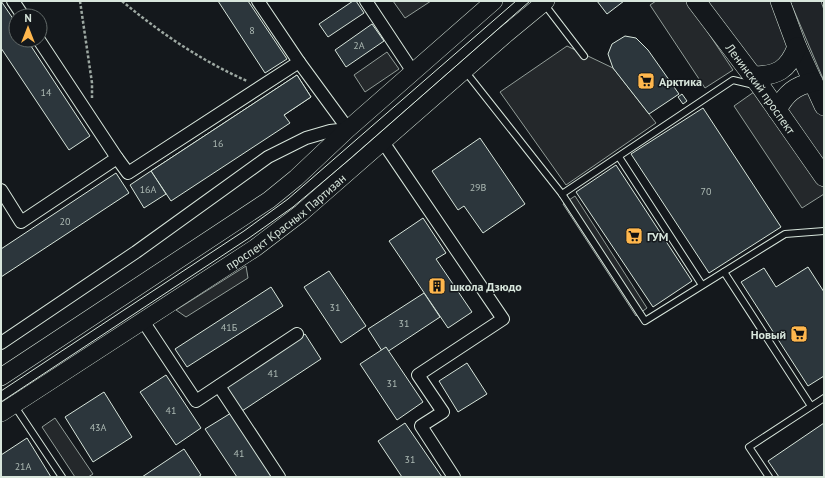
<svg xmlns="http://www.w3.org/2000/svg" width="825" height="478" viewBox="0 0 825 478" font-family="'PT Sans',sans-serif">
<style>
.green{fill:#202428;stroke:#939e99}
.parking{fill:#24282b;stroke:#939e99}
.building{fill:#2c363c;stroke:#d8e6dc}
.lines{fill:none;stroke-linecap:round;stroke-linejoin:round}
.service-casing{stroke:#d8e6dc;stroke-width:8}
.minor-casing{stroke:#d8e6dc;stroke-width:14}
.secondary-casing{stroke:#d8e6dc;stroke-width:18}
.primary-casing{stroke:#d8e6dc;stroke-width:20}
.path{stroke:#9da8a2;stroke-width:2.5;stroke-dasharray:3 2;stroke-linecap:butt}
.service{stroke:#14181c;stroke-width:6}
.minor{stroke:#14181c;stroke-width:12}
.secondary{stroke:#14181c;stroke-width:17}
.primary{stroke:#14181c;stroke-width:19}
.tram{stroke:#d8e6dc;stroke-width:1}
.labels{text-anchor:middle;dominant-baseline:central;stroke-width:3;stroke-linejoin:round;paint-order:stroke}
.number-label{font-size:10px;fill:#adbab4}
.poi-label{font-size:12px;font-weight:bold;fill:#d8e6dc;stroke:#14181c;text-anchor:start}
.street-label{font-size:12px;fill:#d8e6dc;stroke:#14181c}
</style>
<rect width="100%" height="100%" fill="#14181c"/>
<g class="green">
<polygon points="704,1 772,1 789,45 781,64 755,69"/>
<polygon points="790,1 821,1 824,10 824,81"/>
<polygon points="803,87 824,107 824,173 781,110"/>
</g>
<g class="parking">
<polygon points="393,1 431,1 405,18"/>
<polygon points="656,1 687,1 733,70 705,88 650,5"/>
<polygon points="567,46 613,68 656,123 566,185 500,92"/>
<polygon points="387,52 399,69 365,92 354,75"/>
<polygon points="761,87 824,177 824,194 802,208 734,106"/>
<polygon points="575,196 647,308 636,316 563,204"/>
<polygon points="246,266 248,278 186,317 176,310"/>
<polygon points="55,418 93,474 88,477 75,477 42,427"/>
</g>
<g class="building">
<polygon points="1,1 16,23 16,40 27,40 90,136 69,150 1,48"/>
<polygon points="218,1 248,1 287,59 265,73"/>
<polygon points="353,1 356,1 364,13 328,37 319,24"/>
<polygon points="597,1 624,1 607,14"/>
<polygon points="372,24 384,41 346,67 335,50"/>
<polygon points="625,36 636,38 648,50 679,94 649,114 613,68 608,54 612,44"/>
<polygon points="297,75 311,97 166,194 151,171"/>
<polygon points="297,75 311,97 284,115 290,123 171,201 151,171"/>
<polygon points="682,94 687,101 683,104 678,97"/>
<polygon points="703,108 781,227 709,273 631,154"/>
<polygon points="480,138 525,204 483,233 464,206 458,210 432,171"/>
<polygon points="616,165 692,281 653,307 576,192"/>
<polygon points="151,171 166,194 144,208 130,185"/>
<polygon points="116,173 129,193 1,277 1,249"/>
<polygon points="423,218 446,253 436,259 472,312 448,328 389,241"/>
<polygon points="808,267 824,292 824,376 808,386 741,282 764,268 776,287"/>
<polygon points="329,271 366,326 341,343 304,287"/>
<polygon points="271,287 283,306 187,367 175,349"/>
<polygon points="424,293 440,317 384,354 368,329"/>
<polygon points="305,334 321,359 242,411 225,386"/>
<polygon points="386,347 423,402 397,420 360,364"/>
<polygon points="467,363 487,394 458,412 439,381"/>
<polygon points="166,375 201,428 176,445 140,392"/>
<polygon points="104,392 132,437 93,462 65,417"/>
<polygon points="231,413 272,477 237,477 205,429"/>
<polygon points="405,423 442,477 402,477 378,441"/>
<polygon points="824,423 824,477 779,477 768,461"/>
<polygon points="27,438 51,477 1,477 1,455"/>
<polygon points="184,449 201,475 198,477 142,477"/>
</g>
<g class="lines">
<g class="service-casing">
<g id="service">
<polyline points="545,5 584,56"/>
<polyline points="465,71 562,194 645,321 785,234 824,231"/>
<polyline points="619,157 702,285"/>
<polyline points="562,194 733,80 754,85"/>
<polyline points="724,272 811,406"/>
<polyline points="14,405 62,477"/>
<polyline points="769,477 749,447 824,398"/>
</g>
</g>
<g class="minor-casing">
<g id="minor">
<polyline points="13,1 23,16"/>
<polyline points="258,1 299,62"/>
<polyline points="366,1 413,72"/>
<polyline points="383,142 503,319 418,375 443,412 421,426 454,477"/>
<polyline points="117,158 128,173 299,62 348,129"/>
<polyline points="1,190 21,222 117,158 39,40"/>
<polyline points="143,321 196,401 297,334"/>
<polyline points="1,343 136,252 268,157 306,138 330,131 348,129"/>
<polyline points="219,386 279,477"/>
</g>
</g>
<g class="secondary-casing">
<g id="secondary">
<polyline points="1,377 269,200 296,178 348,129 494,1"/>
<path id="s1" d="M1 413 255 248 301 213 506 34 546 1"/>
</g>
</g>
<g class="primary-casing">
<g id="primary">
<path id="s2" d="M696 1 761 87 824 177"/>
<polyline points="780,1 797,47 824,106"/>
<path d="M753 76C777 76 788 70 797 47"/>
<path d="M777 110C786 93 795 86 813 82"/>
</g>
</g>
<g class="path">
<polyline points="80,1 92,83 92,98"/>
<path d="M122 1C160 33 202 61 247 81"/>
</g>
<use href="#service" class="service"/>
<use href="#minor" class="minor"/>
<use href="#secondary" class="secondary"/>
<use href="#primary" class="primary"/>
<g class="tram">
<polyline points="1,391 244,231 288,199 516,1"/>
<polyline points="1,402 249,238 293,207 350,159 530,1"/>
</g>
</g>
<defs>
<g id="supermarket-square" transform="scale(0.9)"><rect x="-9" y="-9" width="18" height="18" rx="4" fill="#ffb74d" stroke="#14181c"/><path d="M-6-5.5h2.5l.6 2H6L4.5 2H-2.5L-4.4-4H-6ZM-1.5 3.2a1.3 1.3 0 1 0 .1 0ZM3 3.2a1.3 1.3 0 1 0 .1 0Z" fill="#111"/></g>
<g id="building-square" transform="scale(0.9)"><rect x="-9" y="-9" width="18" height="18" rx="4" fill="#ffb74d" stroke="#14181c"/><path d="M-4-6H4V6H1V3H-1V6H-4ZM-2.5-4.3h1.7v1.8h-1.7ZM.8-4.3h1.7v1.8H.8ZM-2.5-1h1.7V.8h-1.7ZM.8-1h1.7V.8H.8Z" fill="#111"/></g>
</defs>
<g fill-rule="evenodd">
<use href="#supermarket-square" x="646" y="81"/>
<use href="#supermarket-square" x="634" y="236"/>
<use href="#building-square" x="437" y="286"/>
<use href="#supermarket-square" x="799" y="334"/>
</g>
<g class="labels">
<g class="number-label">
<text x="252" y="30">8</text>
<text x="359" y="45">2А</text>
<text x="46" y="92">14</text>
<text x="218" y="143">16</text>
<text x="478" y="187">29В</text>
<text x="148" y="189">16А</text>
<text x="706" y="191">70</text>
<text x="65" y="221">20</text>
<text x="335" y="307">31</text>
<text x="404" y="323">31</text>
<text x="229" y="327">41Б</text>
<text x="273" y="373">41</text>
<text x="392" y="383">31</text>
<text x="171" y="410">41</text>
<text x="98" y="427">43А</text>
<text x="239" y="453">41</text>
<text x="410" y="459">31</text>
<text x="23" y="466">21А</text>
</g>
<g class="poi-label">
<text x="659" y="81">Арктика</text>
<text x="647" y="236">ГУМ</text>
<text x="450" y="286">школа Дзюдо</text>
<text x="786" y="334" text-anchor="end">Новый</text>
</g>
<g class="street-label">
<text stroke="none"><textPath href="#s2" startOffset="109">Ленинский проспект</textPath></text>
<text stroke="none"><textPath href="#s1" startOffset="343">проспект Красных Партизан</textPath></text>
</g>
</g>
<rect width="825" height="478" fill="none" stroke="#d8e6dc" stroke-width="4"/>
<g transform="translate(28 28)"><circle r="19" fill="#14181c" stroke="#626a69"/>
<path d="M0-3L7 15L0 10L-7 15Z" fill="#ffb74d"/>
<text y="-6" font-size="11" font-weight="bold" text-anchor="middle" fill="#d8e6dc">N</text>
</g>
</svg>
